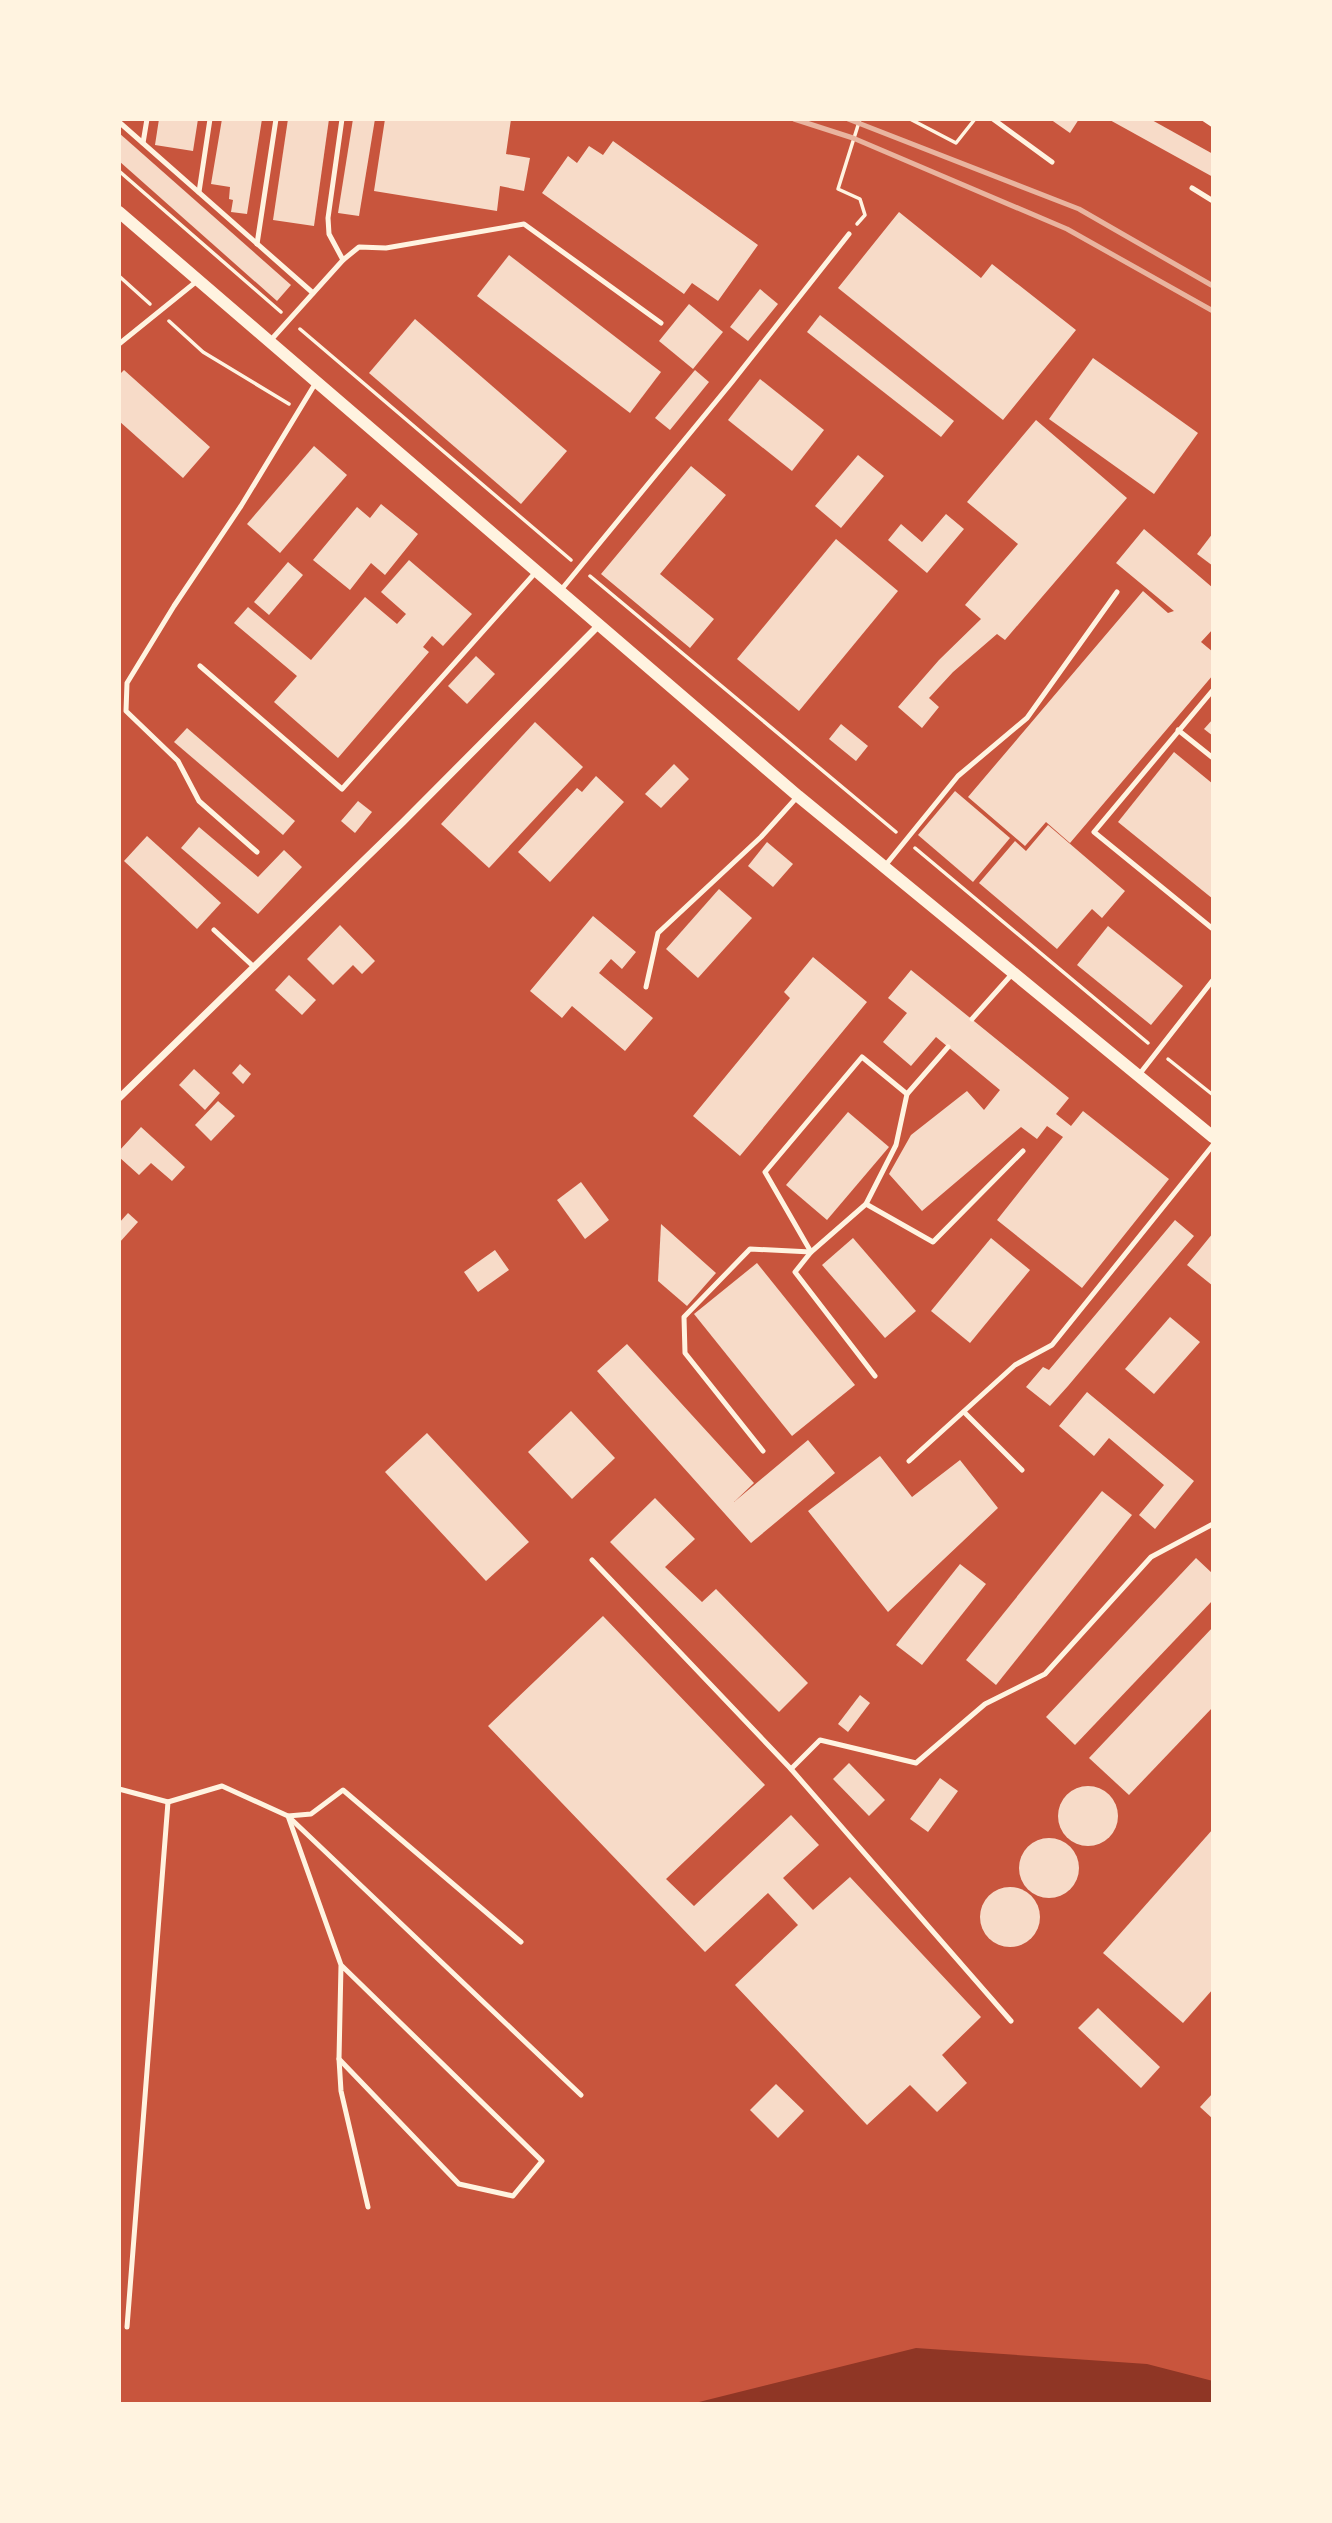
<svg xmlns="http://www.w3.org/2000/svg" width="1332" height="2523" viewBox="0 0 1332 2523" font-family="'PT Sans Narrow',sans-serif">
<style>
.water{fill:#8f3625}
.building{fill:#f7dbc8}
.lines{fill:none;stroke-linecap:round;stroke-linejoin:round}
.path{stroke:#fff3e0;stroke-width:3.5}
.service{stroke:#fff3e0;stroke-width:5}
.minor{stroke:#fff3e0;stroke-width:7}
.tertiary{stroke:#fff3e0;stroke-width:12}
.rail{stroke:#e9b49f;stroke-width:5}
</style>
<rect width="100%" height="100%" fill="#c8553d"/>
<polygon class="water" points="916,2348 1147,2364 1213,2381 1213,2404 679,2404 699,2402"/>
<g class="building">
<polygon points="159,119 198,119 193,151 155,145"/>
<polygon points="222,119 262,119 247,214 231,212 233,200 229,199 230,187 211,184"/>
<polygon points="288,119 329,119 314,226 273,220"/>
<polygon points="353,119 375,119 359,216 338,213"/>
<polygon points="385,119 511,119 506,154 530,158 524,191 500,186 497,211 374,191"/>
<polygon points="1050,119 1079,119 1070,133"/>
<polygon points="1108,119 1150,119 1213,154 1213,177"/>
<polygon points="119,133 291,285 277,301 119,161"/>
<polygon points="613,141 758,245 718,301 692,283 684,294 542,193 568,156 577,163 589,146 603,155"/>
<polygon points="899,212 981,278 992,264 1076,330 1003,420 838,288"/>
<polygon points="509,255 661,372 630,413 477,296"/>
<polygon points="760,289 778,304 748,341 730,327"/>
<polygon points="689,304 723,332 693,369 659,341"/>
<polygon points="820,315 954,421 941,437 807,332"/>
<polygon points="415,319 567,451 521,504 369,373"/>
<polygon points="1093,358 1198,433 1154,494 1049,419"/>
<polygon points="124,370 210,447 183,478 119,421 119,375"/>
<polygon points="695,370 709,382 670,430 655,418"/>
<polygon points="760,379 824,430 792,471 728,420"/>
<polygon points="1036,420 1127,498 1005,640 997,634 953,672 929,698 939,707 922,728 898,707 939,660 981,619 965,605 1018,544 967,502"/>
<polygon points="314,446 347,475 280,553 247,524"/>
<polygon points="858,455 884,476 841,528 815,506"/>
<polygon points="691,466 726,495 660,574 714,619 690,648 601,574"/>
<polygon points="381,504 418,534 385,575 371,563 350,590 313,560 357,507 370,518"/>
<polygon points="946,514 964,529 927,573 888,540 901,524 922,542"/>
<polygon points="1144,529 1213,588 1213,629 1201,642 1213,652 1213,675 1070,843 1046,822 1025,846 968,797 1143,591 1168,613 1174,611 1116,563"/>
<polygon points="1213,533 1213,566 1197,554"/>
<polygon points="836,539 898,591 799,711 737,659"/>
<polygon points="409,560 472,614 443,646 432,636 423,647 429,652 338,758 274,702 297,676 234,623 248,607 311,660 365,597 397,624 406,614 381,592"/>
<polygon points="288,562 303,575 269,615 254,602"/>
<polygon points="476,656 495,674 467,704 448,686"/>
<polygon points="1213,719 1213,736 1204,729"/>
<polygon points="535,722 583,767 489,868 441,824"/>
<polygon points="841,724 868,746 856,761 829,739"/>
<polygon points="187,728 295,821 283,835 174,742"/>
<polygon points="1174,752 1213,784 1213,899 1118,822"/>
<polygon points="674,764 689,779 661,808 645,794"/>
<polygon points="596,776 624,802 550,882 518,852 577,788 582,792"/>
<polygon points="955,791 1010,838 973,882 918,835"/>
<polygon points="358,801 372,812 355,833 341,821"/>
<polygon points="1048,825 1125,891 1102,918 1092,909 1057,949 979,883 1015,841 1026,851"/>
<polygon points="199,827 258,877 284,850 302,867 258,914 181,848"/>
<polygon points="147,836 221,903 197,929 124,861"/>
<polygon points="767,842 793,864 773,887 748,866"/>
<polygon points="719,889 752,918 698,978 666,949"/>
<polygon points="593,916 636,952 622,969 611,959 599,973 653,1018 625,1051 572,1006 562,1018 530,991"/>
<polygon points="340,925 375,961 362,974 353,965 333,985 307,959"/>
<polygon points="1108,926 1183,986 1151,1025 1077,965"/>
<polygon points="813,957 867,1002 740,1156 693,1116 790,998 784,992"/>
<polygon points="911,970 1069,1098 1056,1114 1071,1126 1083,1111 1169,1179 1082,1288 997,1220 1063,1137 1047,1126 1037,1139 1021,1127 922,1211 889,1174 911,1135 967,1091 984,1110 1000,1090 936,1037 911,1066 883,1042 907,1013 888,998"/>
<polygon points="289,975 316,1000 302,1015 275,990"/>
<polygon points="240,1064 251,1074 243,1084 232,1073"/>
<polygon points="194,1069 220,1093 205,1110 179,1085"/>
<polygon points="218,1101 235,1116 211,1141 195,1125"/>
<polygon points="848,1112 889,1147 827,1220 786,1185"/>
<polygon points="141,1127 185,1167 172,1181 151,1163 139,1175 119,1157 119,1151"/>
<polygon points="581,1182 609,1220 585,1239 557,1200"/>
<polygon points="128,1213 138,1222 119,1243 119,1223"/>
<polygon points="1175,1220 1194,1236 1068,1386 1050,1406 1026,1387 1043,1367 1049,1370"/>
<polygon points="661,1224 716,1273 687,1306 658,1281"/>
<polygon points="1213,1233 1213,1286 1187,1265"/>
<polygon points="853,1238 916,1311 885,1338 822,1265"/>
<polygon points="991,1238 1030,1270 970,1343 931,1311"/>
<polygon points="495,1250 509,1270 478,1292 464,1272"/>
<polygon points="757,1263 855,1385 792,1436 694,1314"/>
<polygon points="1170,1317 1200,1342 1154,1394 1125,1369"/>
<polygon points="627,1344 754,1483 734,1502 808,1440 835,1473 751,1543 597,1371"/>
<polygon points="1087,1392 1194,1481 1155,1529 1139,1515 1164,1485 1109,1438 1094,1456 1059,1426"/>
<polygon points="571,1411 615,1458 572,1499 528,1452"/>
<polygon points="427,1433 529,1542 486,1581 385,1472"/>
<polygon points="880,1456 912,1497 960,1460 998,1508 888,1612 808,1511"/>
<polygon points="1102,1491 1132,1515 996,1685 966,1660"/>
<polygon points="655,1498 695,1539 665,1567 702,1602 716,1589 808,1683 779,1712 610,1542"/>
<polygon points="1196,1558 1213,1574 1213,1600 1075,1745 1046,1717"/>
<polygon points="960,1564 986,1584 922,1665 896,1645"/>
<polygon points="603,1616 765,1785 666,1879 694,1906 791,1815 819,1845 783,1878 813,1910 850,1877 981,2017 942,2055 967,2083 937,2112 910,2085 867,2125 735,1985 798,1925 768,1893 705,1952 488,1726"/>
<polygon points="1213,1627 1213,1707 1129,1795 1089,1758"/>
<polygon points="860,1695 870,1703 848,1732 838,1724"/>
<polygon points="849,1763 885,1800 869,1816 833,1779"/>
<polygon points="940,1778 958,1791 928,1832 910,1819"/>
<circle cx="1088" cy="1816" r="30"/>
<polygon points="1213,1829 1213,1989 1183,2023 1103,1953"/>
<circle cx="1049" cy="1868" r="30"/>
<circle cx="1010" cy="1917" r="30"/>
<polygon points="1098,2008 1160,2067 1141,2088 1078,2028"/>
<polygon points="776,2084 804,2111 778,2138 750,2110"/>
<polygon points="1213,2093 1213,2119 1200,2107"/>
</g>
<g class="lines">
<g class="path">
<polyline points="910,119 956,143 975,119"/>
<polyline points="119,171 281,312"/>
<polyline points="857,224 865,215 860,199 838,189 860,119"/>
<polyline points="119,276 150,304"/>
<polyline points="169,321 203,352 289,404"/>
<polyline points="300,329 571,560"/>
<polyline points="590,576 896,832"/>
<polyline points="915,848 1148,1043"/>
<polyline points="1168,1059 1213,1095"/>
</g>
<g class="service">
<polyline points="342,119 328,218 329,234 343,260"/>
<polyline points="993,119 1052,162"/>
<polyline points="1204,119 1213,125"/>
<polyline points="119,122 313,293"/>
<polyline points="143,143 147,119"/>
<polyline points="1192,188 1213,201"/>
<polyline points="199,192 210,119"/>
<polyline points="257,244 276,119"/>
<polyline points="270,341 343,260 359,247 386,248 524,224 661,323"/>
<polyline points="119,344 197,281"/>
<polyline points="561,590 732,382 849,234"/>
<polyline points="200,666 342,789 535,573"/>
<polyline points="1213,690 1094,832 1213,929"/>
<polyline points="1178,730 1213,758"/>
<polyline points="257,852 199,801 178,761 126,711 127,683 174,606 241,506 315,384"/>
<polyline points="884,867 958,776 1027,718 1117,592"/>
<polyline points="214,930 254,967"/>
<polyline points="646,987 658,933 761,837 798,796"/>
<polyline points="972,1019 1013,973"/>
<polyline points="1138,1076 1213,980"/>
<polyline points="866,1204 933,1242 1023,1151"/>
<polyline points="875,1376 795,1272 811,1252 765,1172 862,1057 907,1094 948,1047"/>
<polyline points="964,1412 1022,1470"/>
<polyline points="763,1451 685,1353 684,1317 750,1249 811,1252 866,1204 896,1145 907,1094"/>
<polyline points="909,1461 1015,1365 1052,1345 1213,1145"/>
<polyline points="592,1560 791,1769 1011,2021"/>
<polyline points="791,1769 820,1740 916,1763 985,1704 1045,1674 1151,1557 1213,1524"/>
<polyline points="119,1789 168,1802 222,1786 288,1816 311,1814 343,1790 521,1942"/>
<polyline points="288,1816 341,1965 542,2161 513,2196 459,2184 339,2059 341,1965"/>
<polyline points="290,1818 581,2095"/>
<polyline points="339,2059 341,2091 368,2207"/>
<polyline points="127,2327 168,1802"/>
</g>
<polyline class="minor" points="119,1098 403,822 598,626"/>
<polyline class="tertiary" points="119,212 798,796 1213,1137"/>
<g class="rail">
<polyline points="794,119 853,138 1067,229 1213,311"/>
<polyline points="848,119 1079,209 1213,286"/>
</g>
</g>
<rect width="1332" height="2523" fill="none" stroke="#fff3e0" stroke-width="242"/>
</svg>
